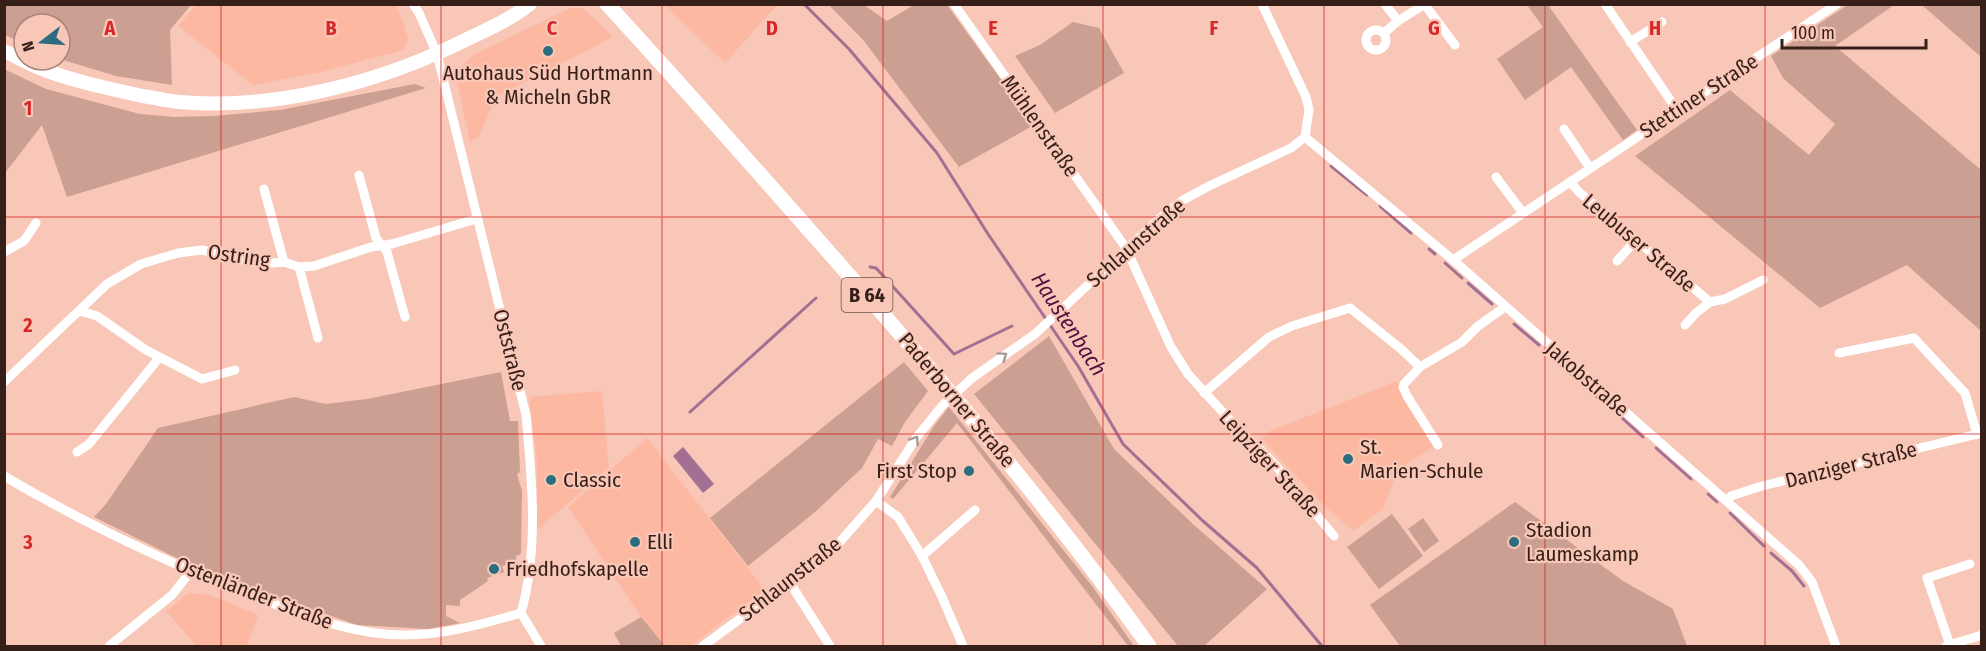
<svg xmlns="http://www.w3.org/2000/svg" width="1986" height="651" viewBox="0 0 1986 651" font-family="'Fira Sans Condensed',sans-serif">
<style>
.built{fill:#fdb8a2}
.green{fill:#cb9f91}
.water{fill:#a37094}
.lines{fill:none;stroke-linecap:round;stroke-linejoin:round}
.stream{stroke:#a37094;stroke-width:3}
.street{stroke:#fff;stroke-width:9}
.secondary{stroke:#fff;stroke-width:14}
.primary{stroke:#fff;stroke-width:15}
.oneway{stroke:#a59a97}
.grid{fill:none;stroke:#d62828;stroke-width:1.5;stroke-opacity:0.55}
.poi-dot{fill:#2c6e80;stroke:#f8c7b7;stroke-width:2}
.labels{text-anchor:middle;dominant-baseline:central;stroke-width:4.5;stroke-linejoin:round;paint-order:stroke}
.shield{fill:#f8c7b7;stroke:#705148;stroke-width:1.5}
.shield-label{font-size:20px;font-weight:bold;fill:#361f18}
.poi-label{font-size:21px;fill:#361f18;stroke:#f8c7b7;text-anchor:start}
.street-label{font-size:21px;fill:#361f18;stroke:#f8c7b7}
.water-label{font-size:22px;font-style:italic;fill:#511243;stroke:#f8c7b7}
.grid-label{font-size:20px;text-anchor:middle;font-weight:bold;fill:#d62828;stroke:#f8c7b7;stroke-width:4.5;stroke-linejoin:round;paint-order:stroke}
</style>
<rect width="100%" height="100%" fill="#f8c7b7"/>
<g class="built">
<polygon points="196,5 395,5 403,20 408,39 404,50 317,73 253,85 178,26"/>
<polygon points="664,5 777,5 725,63"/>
<polygon points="570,8 583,8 613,37 496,97 479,136 470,142 456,79 460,68 475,54"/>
<polygon points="1397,381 1434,446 1397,471 1383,509 1353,531 1316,498 1262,439 1270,431"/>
<polygon points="602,391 609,468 537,530 537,463 529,397"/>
<polygon points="647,438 765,590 690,646 665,646 641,617 568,507"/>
<polygon points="189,593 210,595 258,615 247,646 197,646 166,611"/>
</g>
<g class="green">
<polygon points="5,4 191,5 170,30 172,85 116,76 60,59 60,24 24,24 24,44 5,35"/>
<polygon points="1849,4 1894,5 1835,46 1981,170 1981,331 1907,265 1820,308 1635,156 1730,90 1809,155 1835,124 1783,78 1771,56"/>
<polygon points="829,5 864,5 887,21 914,5 947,5 1034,125 959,167 864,41"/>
<polygon points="1527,5 1548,5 1637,130 1623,140 1571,67 1525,100 1497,59 1543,27"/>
<polygon points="1922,5 1981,5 1981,58 1981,57"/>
<polygon points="1073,22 1099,28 1124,73 1055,113 1015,56 1040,45"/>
<polygon points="4,69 46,89 140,114 175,117 214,116 280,110 415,84 426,88 67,197 42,125 5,173"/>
<polygon points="1049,336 1114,449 1194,525 1267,589 1204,646 1178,646 974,394"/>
<polygon points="904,362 928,391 905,422 892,446 878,439 862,468 815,512 748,566 710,518"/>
<polygon points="501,372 510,421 518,421 520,472 517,474 522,491 521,554 516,556 516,562 502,566 504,572 487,578 488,581 460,600 460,606 446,605 446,616 460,623 428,629 357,625 201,570 94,517 106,504 158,428 294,397 326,404 367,399"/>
<polygon points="949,407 1092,586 1134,646 1128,646 957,423 893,499 890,497 934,426"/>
<polygon points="1515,502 1623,581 1673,609 1687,646 1400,646 1370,605"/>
<polygon points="1392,514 1423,556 1379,589 1347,547"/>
<polygon points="1423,518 1439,541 1424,552 1408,529"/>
<polygon points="641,617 665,646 621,646 614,633"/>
</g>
<polygon class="water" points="683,447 714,484 703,493 673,456"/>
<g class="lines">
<g class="stream">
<polyline points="804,4 849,49 937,153 988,234 1078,366 1123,444 1203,521 1257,568 1322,646"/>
<polyline points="1331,166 1367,195"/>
<polyline points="1380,206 1411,233"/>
<polyline points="1429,249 1435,254"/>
<polyline points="1445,263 1462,278"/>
<polyline points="870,267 876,268 954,354 1012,326"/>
<polyline points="1468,283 1492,304"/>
<polyline points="1514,324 1539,345"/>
<polyline points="1566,370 1576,378"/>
<polyline points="1588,389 1612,410"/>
<polyline points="690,412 816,298"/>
<polyline points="1622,418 1643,437"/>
<polyline points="1656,448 1691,479"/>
<polyline points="1708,494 1717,502"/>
<polyline points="1730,513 1764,546"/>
<polyline points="1771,553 1792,571 1804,586"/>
</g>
<g class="street">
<path d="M413 4 419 13 437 54 526 415C532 480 539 549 521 613L541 646"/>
<polyline points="954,4 1126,248 1171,347 1188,374 1238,429 1260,449 1276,466 1334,536"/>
<polyline points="1385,4 1398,21"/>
<polyline points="1605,4 1677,110"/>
<polyline points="1425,5 1455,45"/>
<circle cx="1376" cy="40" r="10"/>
<polyline points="1384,33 1398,21 1425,4"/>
<polyline points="1630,42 1662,22"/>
<polyline points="1564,129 1590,168"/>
<polyline points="1305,137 1453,260 1799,565 1812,582 1836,646"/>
<polyline points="359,175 376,238 387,252 405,317"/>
<polyline points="1496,177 1523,213"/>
<polyline points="1570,182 1579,192 1710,302 1725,299 1763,280"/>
<polyline points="264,189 284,262"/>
<polyline points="4,252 24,241 36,223"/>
<polyline points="1453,260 1837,4"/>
<polyline points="1617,261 1636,240"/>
<polyline points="299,267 318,338"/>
<polyline points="80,311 97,316 146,350 202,379 235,370"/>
<polyline points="1685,325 1696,313 1710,302"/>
<polyline points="1839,353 1914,338 1965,393 1977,434"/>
<polyline points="4,382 107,284 141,264 178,253 202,250 261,264 284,262 299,267 314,266 371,247 392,244 476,219"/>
<polyline points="1204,393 1269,337 1292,326 1350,308 1401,349 1420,367"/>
<polyline points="1438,445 1407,396 1403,387 1404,384 1420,367 1462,342 1478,326 1505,307"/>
<polyline points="77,452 89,444 159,358"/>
<path d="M4 476C82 522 167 563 251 595 300 614 351 635 405 635 444 635 483 624 521 613"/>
<polyline points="876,501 898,517 922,556 942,597 963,646"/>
<polyline points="1727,501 1731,496 1762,486 1982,433"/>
<polyline points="922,556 975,510"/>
<polyline points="790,583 830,646"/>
<polyline points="1950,645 1927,578 1970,564"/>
<polyline points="109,646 172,595 191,571"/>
<polyline points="703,646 816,563 838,544 876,501 916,438 942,406 972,378 1035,334 1160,218 1183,200 1209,186 1291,148 1305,137 1309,110 1306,97 1262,4"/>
<polyline points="1946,646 1982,635"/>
</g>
<path class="secondary" d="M4 51C15 56 26 62 37 67 68 80 110 89 143 96 155 98 167 101 179 102 270 110 371 85 453 46 479 33 507 22 530 4"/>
<path class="primary" d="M607 4C676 79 743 155 810 231 929 365 1045 501 1149 646"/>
</g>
<defs><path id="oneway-chevron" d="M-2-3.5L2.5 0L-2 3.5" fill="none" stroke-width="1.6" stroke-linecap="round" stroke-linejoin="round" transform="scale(1.5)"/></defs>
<g class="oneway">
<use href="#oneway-chevron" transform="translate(1003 356) rotate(-35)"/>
<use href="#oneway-chevron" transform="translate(915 440) rotate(-56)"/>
</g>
<path class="grid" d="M221 4V646M441 4V646M662 4V646M883 4V646M1103 4V646M1324 4V646M1545 4V646M1765 4V646M4 217H1982M4 434H1982"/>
<g class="poi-dot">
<circle cx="548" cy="51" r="6"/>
<circle cx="1348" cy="459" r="6"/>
<circle cx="969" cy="471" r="6"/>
<circle cx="551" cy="480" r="6"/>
<circle cx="635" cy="542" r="6"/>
<circle cx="1514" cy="542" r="6"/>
<circle cx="494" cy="569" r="6"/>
</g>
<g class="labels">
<rect class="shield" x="841.5" y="278" width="51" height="34" rx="4.5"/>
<g class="shield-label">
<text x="867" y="295">B 64</text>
</g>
<g class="poi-label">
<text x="548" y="73" text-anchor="middle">Autohaus Süd Hortmann<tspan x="548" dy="24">&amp; Micheln GbR</tspan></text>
<text x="1360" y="447">St.<tspan x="1360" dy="24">Marien-Schule</tspan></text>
<text x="957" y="471" text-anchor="end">First Stop</text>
<text x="563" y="480">Classic</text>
<text x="1526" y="530">Stadion<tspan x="1526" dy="24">Laumeskamp</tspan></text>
<text x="647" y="542">Elli</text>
<text x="506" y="569">Friedhofskapelle</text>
</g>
<g class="street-label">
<text transform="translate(1699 96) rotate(-33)">Stettiner Straße</text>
<text transform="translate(1040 126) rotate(55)">Mühlenstraße</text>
<text transform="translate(1136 243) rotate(-41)">Schlaunstraße</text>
<text transform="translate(1639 243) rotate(40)">Leubuser Straße</text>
<text transform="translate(239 256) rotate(8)">Ostring</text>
<text transform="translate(510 350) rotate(76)">Oststraße</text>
<text transform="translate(1587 379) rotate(41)">Jakobstraße</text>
<text transform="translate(957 400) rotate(50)">Paderborner Straße</text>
<text transform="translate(1270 464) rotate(47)">Leipziger Straße</text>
<text transform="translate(1851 465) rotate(-14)">Danziger Straße</text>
<text transform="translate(790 579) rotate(-38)">Schlaunstraße</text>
<text transform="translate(254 593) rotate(21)">Ostenländer Straße</text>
</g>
<g class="water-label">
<text transform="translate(1069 324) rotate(57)">Haustenbach</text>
</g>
</g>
<g class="grid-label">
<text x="110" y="35">A</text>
<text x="331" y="35">B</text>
<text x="552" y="35">C</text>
<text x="772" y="35">D</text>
<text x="993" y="35">E</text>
<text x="1214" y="35">F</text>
<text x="1434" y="35">G</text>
<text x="1655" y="35">H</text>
<text x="28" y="115">1</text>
<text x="28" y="332">2</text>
<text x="28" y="549">3</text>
</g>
<rect width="1986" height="651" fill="none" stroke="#361f18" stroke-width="12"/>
<g transform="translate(42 42) rotate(253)"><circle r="28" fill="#f8c7b7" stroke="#aa8477" stroke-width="1.5"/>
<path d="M0-4.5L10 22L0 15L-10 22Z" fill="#2c6e80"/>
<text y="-9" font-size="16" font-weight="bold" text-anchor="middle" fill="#361f18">N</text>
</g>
<path d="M1782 39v9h144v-9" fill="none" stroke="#361f18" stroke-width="3"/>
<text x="1791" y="39" font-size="18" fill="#361f18" stroke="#f8c7b7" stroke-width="4.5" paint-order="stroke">100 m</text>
</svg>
